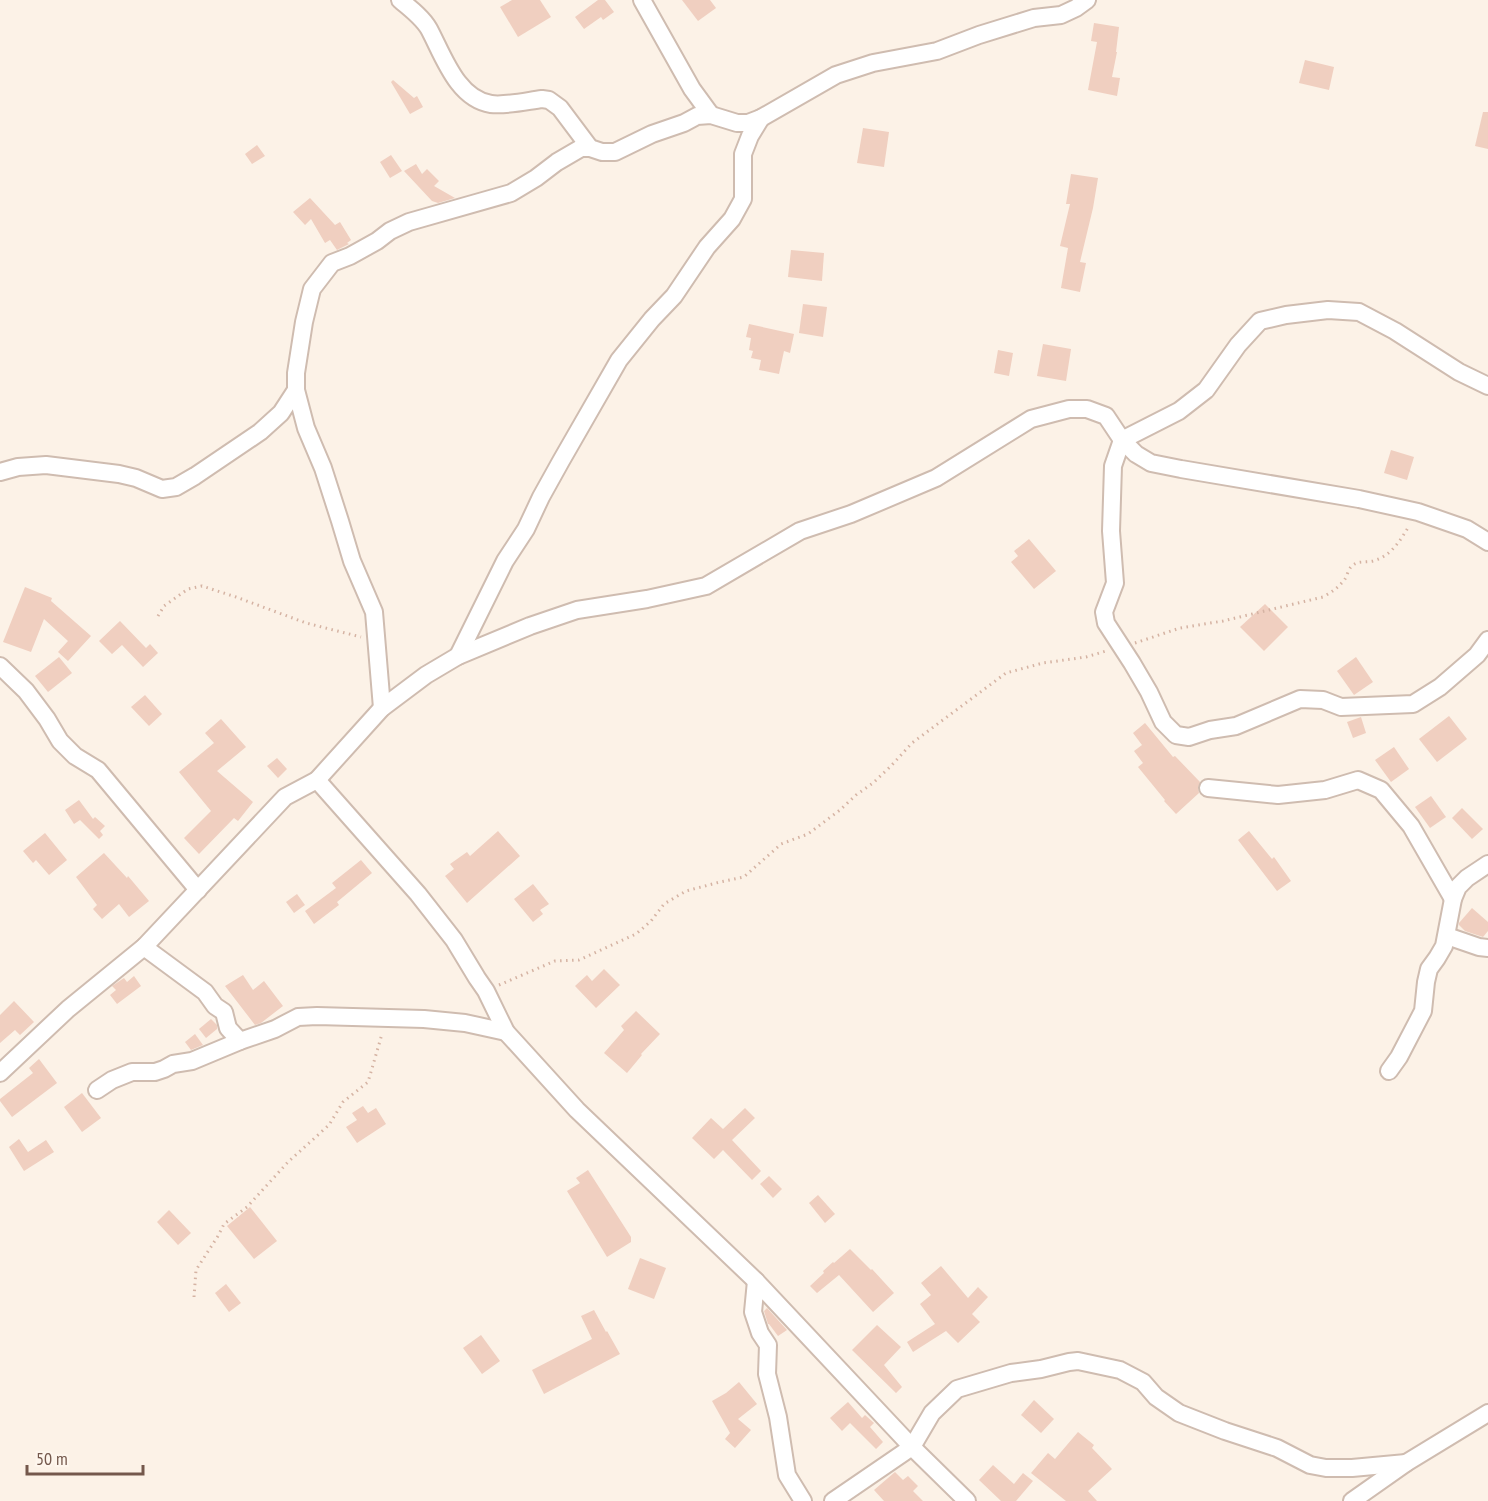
<svg xmlns="http://www.w3.org/2000/svg" width="1488" height="1501" viewBox="0 0 1488 1501" font-family="'PT Sans Narrow',sans-serif">
<style>
.building{fill:#f0cfc0}
.lines{fill:none;stroke-linecap:round;stroke-linejoin:round}
.street-casing{stroke:#cfbcb0;stroke-width:20}
.path{stroke:#d5b3a3;stroke-width:3;stroke-dasharray:1.5 4.5;stroke-linecap:butt}
.street{stroke:#fff;stroke-width:16}
</style>
<rect width="100%" height="100%" fill="#fcf2e7"/>
<g class="building">
<polygon points="512,0 540,0 551,17 518,37 500,7"/>
<polygon points="598,0 605,0 614,12 603,20 601,17 584,29 575,17"/>
<polygon points="682,0 710,0 716,8 698,21"/>
<polygon points="1094,23 1119,27 1116,52 1117,52 1112,77 1120,78 1117,96 1088,90 1097,42 1091,41"/>
<polygon points="1305,60 1334,67 1329,90 1299,83"/>
<polygon points="393,80 414,98 417,96 423,107 410,114 391,82"/>
<polygon points="1483,112 1488,112 1488,149 1475,146"/>
<polygon points="863,128 889,132 884,167 857,163"/>
<polygon points="257,145 265,156 252,164 245,154"/>
<polygon points="391,155 402,171 390,178 380,162"/>
<polygon points="416,164 422,174 427,169 439,181 434,186 455,198 438,203 432,201 404,171"/>
<polygon points="1071,174 1098,178 1093,208 1080,262 1086,263 1080,292 1061,288 1068,248 1060,246 1070,204 1066,204"/>
<polygon points="310,198 335,225 340,222 351,240 347,243 349,244 337,250 330,240 325,243 311,219 305,225 293,212"/>
<polygon points="791,250 824,253 822,281 788,277"/>
<polygon points="803,304 827,307 823,337 799,333"/>
<polygon points="749,324 794,334 790,353 784,351 779,374 759,370 761,360 751,358 753,351 749,350 751,338 746,337"/>
<polygon points="1043,344 1071,349 1066,381 1037,376"/>
<polygon points="998,350 1013,353 1009,376 994,373"/>
<polygon points="1391,450 1414,457 1407,480 1384,473"/>
<polygon points="1029,539 1056,571 1034,589 1011,562 1018,556 1014,551"/>
<polygon points="25,587 52,598 51,601 91,636 68,661 58,652 68,641 44,619 31,652 3,642"/>
<polygon points="1265,604 1288,627 1264,651 1240,627"/>
<polygon points="120,621 146,648 150,644 158,653 143,667 122,645 112,654 99,641"/>
<polygon points="59,657 72,673 48,692 35,676"/>
<polygon points="1356,657 1373,682 1354,695 1337,671"/>
<polygon points="145,695 162,714 149,726 131,707"/>
<polygon points="1449,716 1467,739 1437,762 1419,739"/>
<polygon points="1361,717 1366,733 1353,738 1347,722"/>
<polygon points="221,719 246,747 217,771 253,802 238,821 234,818 199,854 184,838 211,811 179,772 214,743 205,733"/>
<polygon points="1145,723 1173,757 1175,756 1200,782 1198,788 1199,793 1176,814 1164,801 1165,800 1138,767 1143,763 1134,751 1142,745 1133,733"/>
<polygon points="1394,747 1409,769 1391,782 1375,760"/>
<polygon points="277,758 287,769 278,778 267,766"/>
<polygon points="1431,796 1446,817 1430,828 1415,807"/>
<polygon points="79,800 93,819 95,817 105,826 100,831 103,835 99,839 80,820 74,824 65,810"/>
<polygon points="1462,808 1483,829 1472,839 1452,818"/>
<polygon points="498,831 520,856 467,903 445,876 454,869 450,864 467,852 470,856"/>
<polygon points="1249,831 1272,859 1274,857 1291,881 1277,891 1238,840"/>
<polygon points="45,833 67,860 49,875 36,860 33,863 23,851"/>
<polygon points="104,853 127,878 128,876 149,901 129,917 119,904 102,919 93,909 97,905 76,877"/>
<polygon points="361,860 372,873 337,902 339,905 314,924 305,911 336,888 332,883"/>
<polygon points="533,884 549,904 540,910 543,914 533,922 514,899"/>
<polygon points="297,894 305,905 294,913 286,902"/>
<polygon points="1472,908 1488,922 1488,931 1483,937 1465,931 1459,925 1459,923"/>
<polygon points="604,969 620,985 596,1008 575,986 587,975 592,981"/>
<polygon points="243,975 253,990 264,981 283,1006 261,1023 255,1025 225,986"/>
<polygon points="134,976 141,986 117,1004 110,995 116,990 112,986 124,978 127,982"/>
<polygon points="14,1001 34,1022 20,1035 15,1030 0,1043 0,1015"/>
<polygon points="636,1011 660,1034 641,1054 642,1055 627,1073 604,1053 624,1030 621,1026"/>
<polygon points="211,1019 217,1025 217,1029 206,1038 199,1029"/>
<polygon points="195,1034 203,1045 191,1050 185,1042"/>
<polygon points="39,1059 57,1083 12,1117 0,1101 0,1099 33,1073 29,1068"/>
<polygon points="82,1093 101,1118 82,1132 64,1107"/>
<polygon points="363,1106 368,1113 376,1108 386,1124 357,1143 346,1127 357,1120 352,1113"/>
<polygon points="745,1108 755,1118 732,1140 761,1171 752,1180 723,1150 714,1159 692,1138 711,1118 723,1129"/>
<polygon points="19,1139 28,1152 46,1140 54,1152 24,1171 9,1147"/>
<polygon points="588,1170 631,1237 631,1242 607,1257 567,1191 580,1183 576,1178"/>
<polygon points="769,1176 782,1189 773,1198 760,1184"/>
<polygon points="818,1195 835,1214 825,1223 809,1203"/>
<polygon points="250,1207 277,1241 254,1259 227,1226"/>
<polygon points="169,1210 191,1233 178,1245 157,1222"/>
<polygon points="850,1249 871,1270 872,1269 894,1293 873,1312 839,1275 817,1293 810,1286 824,1273 823,1271 833,1262 834,1263"/>
<polygon points="640,1258 666,1268 654,1299 628,1289"/>
<polygon points="941,1266 968,1298 978,1287 988,1297 972,1314 980,1322 958,1343 946,1331 913,1352 907,1342 935,1324 920,1304 931,1295 921,1283"/>
<polygon points="226,1284 241,1303 229,1312 215,1293"/>
<polygon points="767,1308 787,1330 778,1336 769,1324 768,1324 764,1311"/>
<polygon points="594,1310 606,1332 607,1331 620,1354 544,1394 532,1370 592,1339 581,1316"/>
<polygon points="877,1325 901,1347 884,1365 902,1387 896,1393 852,1350"/>
<polygon points="481,1335 500,1361 482,1374 463,1348"/>
<polygon points="739,1382 757,1404 738,1419 751,1430 735,1448 725,1439 730,1433 712,1401 726,1393"/>
<polygon points="1034,1400 1054,1419 1041,1433 1021,1415"/>
<polygon points="848,1402 862,1418 865,1415 874,1423 870,1427 883,1442 876,1449 850,1423 842,1431 830,1418"/>
<polygon points="1078,1432 1094,1445 1092,1448 1112,1469 1088,1491 1097,1501 1066,1501 1031,1473 1048,1453 1055,1459"/>
<polygon points="993,1465 1014,1484 1023,1473 1033,1481 1016,1501 1001,1501 979,1480"/>
<polygon points="895,1472 903,1480 908,1476 918,1486 913,1491 923,1501 884,1501 874,1490"/>
</g>
<g class="lines">
<g class="street-casing">
<g id="street">
<path d="M400 0C410 8 423 18 429 29 443 55 457 99 491 104 506 106 527 101 542 99L549 100 560 108 590 148 602 152H615L652 134 684 123 697 116 711 115 737 123H748L761 118 836 75 873 63 937 51 979 35 1034 18 1061 15 1076 8 1087 0"/>
<polyline points="642,0 692,89 711,115"/>
<polyline points="1488,386 1459,372 1395,331 1359,312 1328,310 1286,315 1260,321 1238,345 1206,390 1179,411 1122,440 1113,466 1111,531 1115,583 1104,612 1106,623 1132,663 1149,692 1163,722 1176,735 1189,737 1210,730 1236,726 1300,699 1323,700 1341,707 1413,704 1440,687 1477,655 1488,640"/>
<polyline points="0,472 18,467 46,465 119,474 136,478 162,489 176,487 195,476 260,432 281,413 296,390"/>
<polyline points="458,656 505,561 526,529 541,497 561,461 619,360 652,319 674,296 707,247 732,219 743,199 743,154 750,136 761,118"/>
<polyline points="0,666 26,691 47,719 60,741 75,756 98,770 198,890"/>
<polyline points="382,708 374,612 352,561 340,521 323,468 306,428 296,390 296,373 304,322 312,289 332,263 350,256 377,241 390,231 409,222 511,193 536,178 557,162 581,148 590,148"/>
<polyline points="317,780 418,894 454,940 477,978 486,991 506,1032 577,1110 756,1281 912,1447 967,1501"/>
<polyline points="1208,788 1278,795 1325,790 1358,780 1381,790 1411,826 1453,899"/>
<polyline points="1447,936 1479,947 1488,948"/>
<polyline points="144,947 205,992 215,1006 224,1012 228,1028 240,1041"/>
<polyline points="1389,1071 1399,1057 1423,1011 1426,982 1429,969 1437,958 1444,946 1453,899 1458,887 1467,878 1488,864"/>
<polyline points="0,1073 68,1009 144,947 285,797 317,780 382,708 426,675 458,656 530,626 577,610 647,599 706,586 800,531 851,514 936,478 1031,419 1069,409 1087,409 1106,416 1122,440 1136,454 1151,463 1181,469 1359,499 1418,512 1467,529 1488,542"/>
<polyline points="97,1090 112,1080 132,1072 155,1072 164,1069 173,1064 192,1061 240,1041 275,1029 298,1017 317,1016 424,1019 465,1023 506,1032"/>
<polyline points="756,1281 753,1312 760,1333 768,1345 767,1374 778,1417 787,1475 803,1501"/>
<polyline points="833,1501 912,1447 932,1413 957,1389 1011,1373 1041,1369 1069,1362 1078,1361 1120,1370 1143,1382 1156,1397 1179,1413 1225,1431 1277,1448 1310,1465 1326,1468 1352,1468 1406,1463"/>
<polyline points="1352,1501 1406,1463 1488,1413"/>
</g>
</g>
<g class="path">
<polyline points="158,616 164,606 188,589 202,586 236,597 306,623 361,637"/>
<path d="M1135 643 1180 628 1223 621 1323 597C1332 592 1339 587 1345 579 1347 576 1348 570 1351 567 1357 560 1365 563 1373 561 1391 556 1400 541 1409 526"/>
<polyline points="499,985 555,961 579,960 636,934 651,921 664,904 686,891 720,882 744,877 781,844 808,834 840,810 856,795 873,783 891,766 912,743 1006,673 1043,663 1086,657 1106,651"/>
<polyline points="194,1297 196,1270 218,1236 224,1224 247,1207 288,1162 329,1125 343,1102 368,1082 382,1034"/>
</g>
<use href="#street" class="street"/>
</g>
<path d="M27 1465v9h116v-9" fill="none" stroke="#74584c" stroke-width="3"/>
<text x="36" y="1465" font-size="18" fill="#74584c" stroke="#fef6ed" stroke-width="4.5" paint-order="stroke">50 m</text>
</svg>
